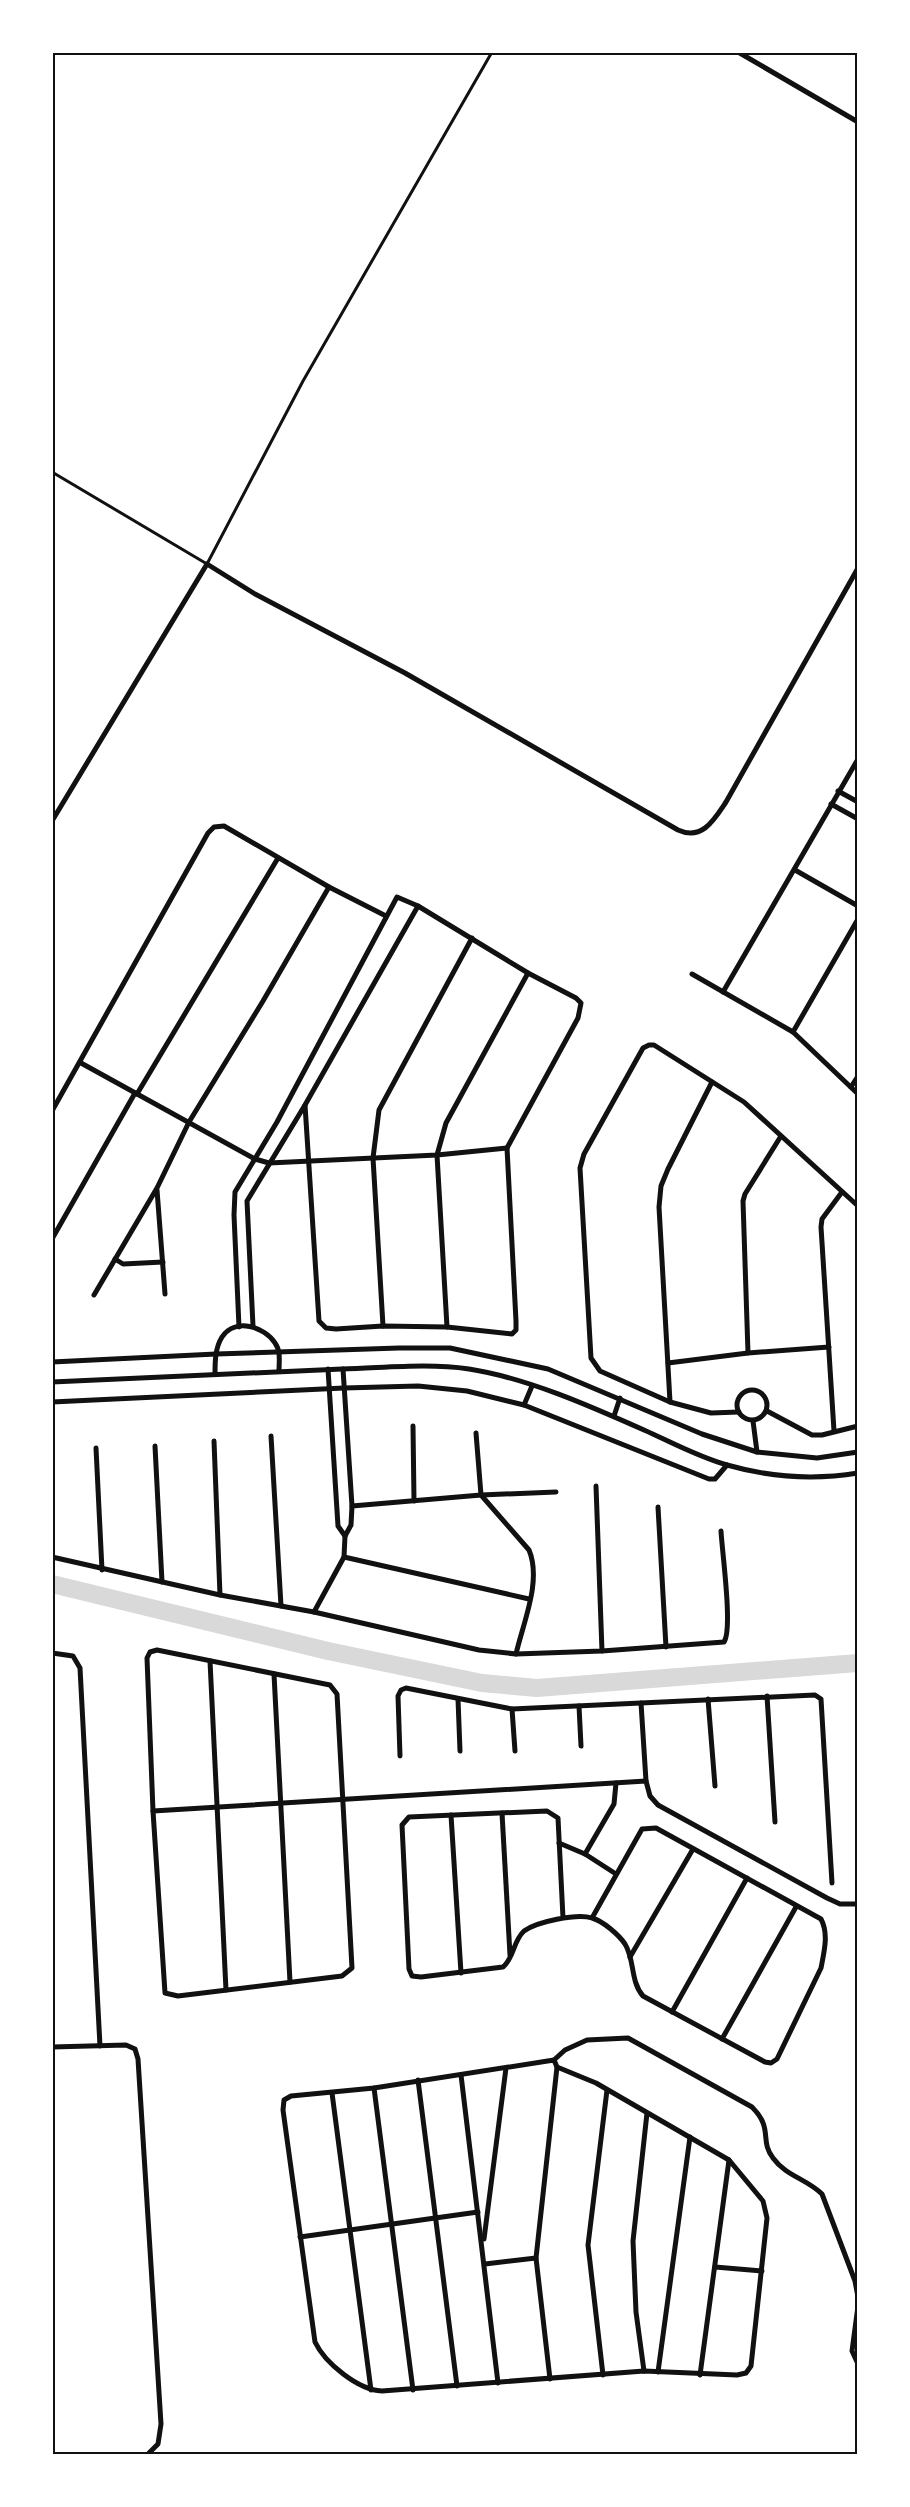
<svg xmlns="http://www.w3.org/2000/svg" width="910" height="2507" viewBox="0 0 910 2507" font-family="'Playfair Display',serif">
<style>
.lines{fill:none;stroke-linecap:round;stroke-linejoin:round}
.river{stroke:#d9d9d9;stroke-width:18}
.service{stroke:#111;stroke-width:3}
.minor{stroke:#111;stroke-width:5}
.neatline{fill:none;stroke:#111;stroke-width:2}
</style>
<rect width="100%" height="100%" fill="#fff"/>
<g class="lines">
<polyline class="river" points="52,1584 328,1651 482,1683 537,1688 858,1663"/>
<polyline class="service" points="52,472 207,564 303,381 492,52"/>
<g class="minor">
<polyline points="738,52 858,122"/>
<polyline points="838,791 858,802"/>
<polyline points="831,804 858,819"/>
<path d="M52 821 207 564 255 594 405 673 678 830C702 841 714 820 726 802L858 568"/>
<polyline points="795,870 858,906"/>
<polyline points="692,974 793,1032 858,1094"/>
<polyline points="723,992 858,759"/>
<polyline points="793,1032 858,919"/>
<polyline points="81,1063 255,1159 269,1163 437,1155 507,1148"/>
<polyline points="851,1087 858,1076"/>
<polyline points="137,1094 278,858"/>
<polyline points="52,1111 208,833 214,827 224,826 329,887 386,916"/>
<polyline points="157,1190 165,1294"/>
<polyline points="52,1239 135,1093"/>
<polyline points="115,1259 123,1264 163,1262"/>
<polyline points="94,1295 157,1188 189,1122 263,1001 329,887"/>
<polyline points="253,1326 247,1201 305,1105 418,906"/>
<polyline points="383,1326 373,1158 379,1110 472,938"/>
<polyline points="239,1327 234,1215 235,1192 277,1122 397,897 418,906 528,973 576,998 581,1003 578,1018 507,1148 516,1321 516,1330 512,1334 447,1327 383,1326 336,1329 326,1328 319,1321 305,1105"/>
<polyline points="447,1327 437,1155 446,1123 528,973"/>
<polyline points="748,1353 743,1201 745,1194 781,1136"/>
<polyline points="52,1362 216,1354 399,1348 450,1348 548,1369 702,1434 757,1452 817,1458 858,1452"/>
<polyline points="668,1363 748,1353 829,1347"/>
<polyline points="328,1369 338,1526 345,1536"/>
<path d="M215 1374C215 1362 215 1348 222 1337 235 1317 265 1327 275 1343 281 1351 279 1362 279 1371"/>
<path d="M52 1382C149 1377 246 1373 342 1369 385 1368 427 1363 469 1369 527 1378 590 1406 644 1430 671 1442 698 1457 727 1465 769 1477 815 1480 858 1473"/>
<circle cx="752" cy="1405" r="15"/>
<polyline points="52,1402 344,1388 418,1386 467,1391 524,1405 709,1479 715,1479 727,1465"/>
<polyline points="670,1402 659,1207 661,1186 668,1169 712,1082"/>
<polyline points="524,1405 532,1386"/>
<polyline points="767,1411 812,1435 822,1435 858,1426"/>
<polyline points="739,1412 711,1413 670,1402 600,1371 591,1358 580,1168 584,1154 643,1048 649,1045 654,1045 744,1102 858,1206"/>
<polyline points="614,1416 620,1398"/>
<polyline points="753,1421 757,1452"/>
<polyline points="413,1426 414,1501"/>
<polyline points="834,1431 821,1227 822,1219 842,1192"/>
<path d="M476 1433 481 1495 529 1550C542 1581 523 1623 516 1654"/>
<polyline points="271,1436 281,1606"/>
<polyline points="214,1441 220,1595"/>
<polyline points="155,1446 162,1582"/>
<polyline points="96,1448 102,1570"/>
<polyline points="596,1486 602,1651"/>
<polyline points="352,1506 481,1495 556,1492"/>
<polyline points="658,1507 666,1647"/>
<path d="M52 1557 220 1595 314 1612 479 1650 516 1654 602 1651 724 1642C733 1629 722 1551 721 1531"/>
<polyline points="344,1557 529,1599"/>
<polyline points="314,1612 344,1557 345,1536 351,1525 352,1506 343,1369"/>
<polygon points="157,1650 330,1685 337,1694 352,1968 342,1976 178,1996 165,1993 153,1811 147,1658 150,1652"/>
<polyline points="52,1653 73,1656 80,1668 100,2046"/>
<polyline points="210,1661 226,1990"/>
<polyline points="274,1674 290,1982"/>
<polyline points="767,1696 775,1822"/>
<polyline points="458,1699 460,1751"/>
<polyline points="708,1699 715,1786"/>
<polyline points="641,1703 646,1781"/>
<polyline points="579,1706 581,1746"/>
<polyline points="512,1709 515,1751"/>
<polyline points="400,1756 398,1696 401,1690 406,1688 512,1709 815,1695 821,1699 832,1883"/>
<polyline points="153,1811 646,1781 650,1796 658,1805 827,1898 840,1904 858,1904"/>
<polyline points="502,1813 510,1955"/>
<polyline points="451,1815 461,1973"/>
<polyline points="559,1843 585,1854 616,1874"/>
<polyline points="585,1854 614,1804 616,1783"/>
<path d="M563 1918 558 1818 547 1811 409 1817 402 1825 409 1969 412 1976 421 1977 503 1967C514 1958 513 1941 524 1931 536 1922 577 1913 592 1918 603 1921 619 1935 625 1944 635 1960 630 1981 643 1996L765 2062 771 2063 777 2059 821 1968C824 1952 829 1934 821 1919L656 1828 642 1829 592 1918"/>
<polyline points="630,1957 693,1849"/>
<polyline points="672,2012 747,1878"/>
<polyline points="722,2039 796,1907"/>
<polyline points="52,2047 126,2045 135,2049 138,2059 161,2424 158,2444 148,2454"/>
<path d="M554 2060 557 2067 596 2083 729 2160 763 2201 767 2218 751 2366 746 2373 737 2375 644 2371 382 2391C358 2390 325 2363 315 2342L283 2110 284 2100 291 2096 374 2088Z"/>
<path d="M554 2060 565 2050 587 2040 628 2038 752 2107C774 2129 759 2140 773 2158 786 2176 807 2179 822 2194L855 2281 858 2297"/>
<polyline points="461,2075 498,2383"/>
<polyline points="418,2080 457,2386"/>
<polyline points="374,2088 413,2390"/>
<polyline points="332,2093 371,2390"/>
<polyline points="300,2237 478,2212"/>
<polyline points="484,2239 506,2068"/>
<polyline points="485,2264 536,2258"/>
<polyline points="715,2267 762,2271"/>
<polyline points="858,2306 852,2351 858,2364"/>
<polyline points="644,2371 636,2312 633,2241 647,2113"/>
<polyline points="658,2372 690,2137"/>
<polyline points="603,2375 588,2245 607,2090"/>
<polyline points="700,2375 729,2160"/>
<polyline points="550,2379 536,2258 557,2067"/>
</g>
</g>
<rect width="910" height="2507" fill="none" stroke="#ffffff" stroke-width="108"/>
<rect x="54" y="54" width="802" height="2399" class="neatline"/>
</svg>
